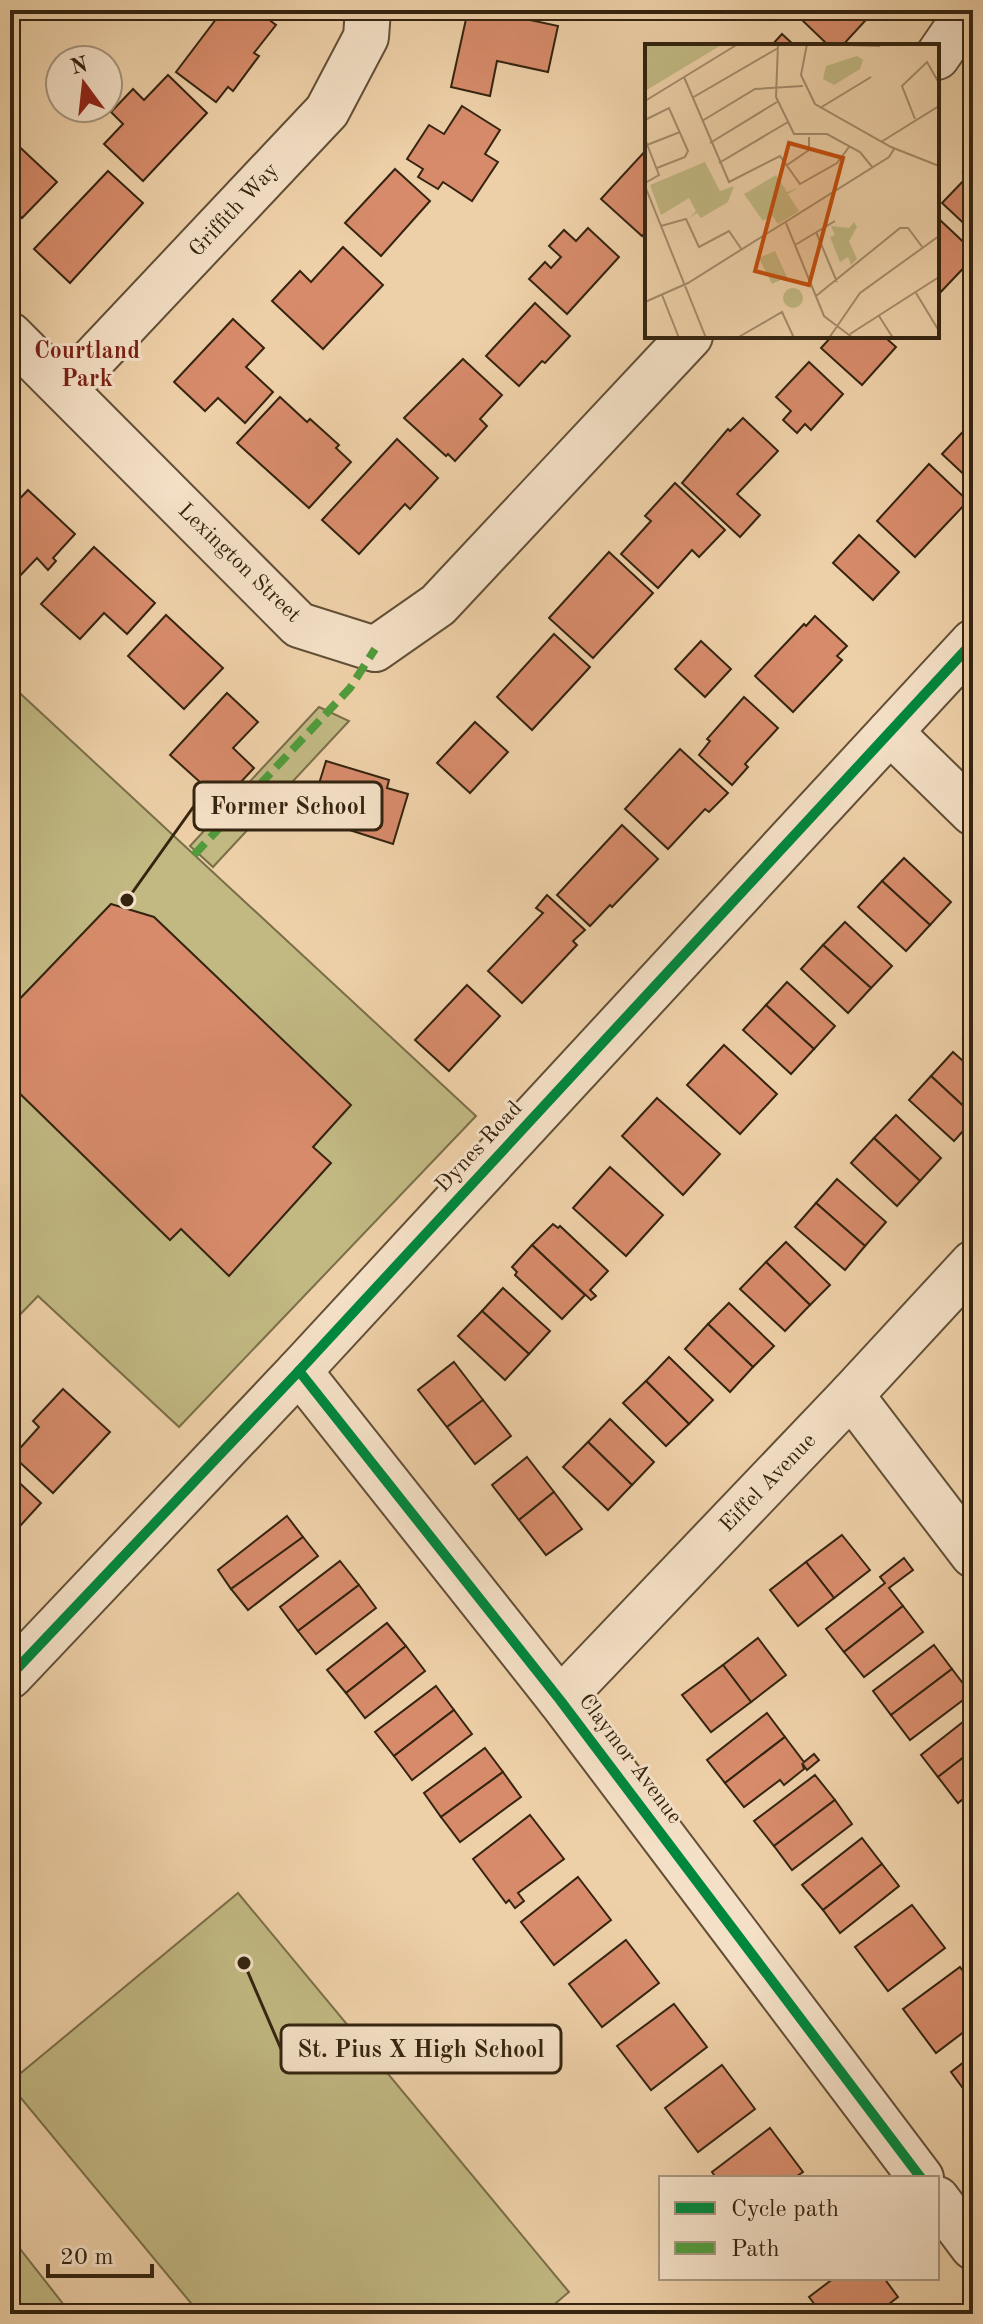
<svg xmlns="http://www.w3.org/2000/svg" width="983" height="2324" viewBox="0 0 983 2324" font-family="'Old Standard TT',serif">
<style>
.green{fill:#c1b882;stroke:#7a6e49;stroke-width:2}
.building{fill:#d78b6a;stroke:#342410;stroke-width:2}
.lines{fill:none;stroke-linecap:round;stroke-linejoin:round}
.minor-casing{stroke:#624f36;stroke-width:48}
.minor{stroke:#f4e0c6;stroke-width:44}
.quiet{stroke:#519b3c;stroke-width:8;stroke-dasharray:16 8;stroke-linecap:butt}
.cycleway-casing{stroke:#f4e0c6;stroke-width:15}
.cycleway{stroke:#00873e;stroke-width:10}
.labels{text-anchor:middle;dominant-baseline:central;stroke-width:6;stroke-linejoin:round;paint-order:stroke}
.street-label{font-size:22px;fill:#342410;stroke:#f4e0c6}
.neighbourhood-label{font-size:24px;font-weight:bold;fill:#7a1f14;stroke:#f4e0c6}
.inset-road{fill:none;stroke:#a48b6b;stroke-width:2}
.view{fill:#c44e0d;fill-opacity:0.15;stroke:#c44e0d;stroke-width:4}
.inset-edge{fill:none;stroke:#342410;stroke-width:4}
.leader{fill:none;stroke:#342410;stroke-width:3}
.callout-dot{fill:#342410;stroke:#f4e0c6;stroke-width:3}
.callout{fill:#f4e0c6;stroke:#342410;stroke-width:3}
.callout-label{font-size:24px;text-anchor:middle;font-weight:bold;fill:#342410}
</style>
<rect width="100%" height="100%" fill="#eed0a8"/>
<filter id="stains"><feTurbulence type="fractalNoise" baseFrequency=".0025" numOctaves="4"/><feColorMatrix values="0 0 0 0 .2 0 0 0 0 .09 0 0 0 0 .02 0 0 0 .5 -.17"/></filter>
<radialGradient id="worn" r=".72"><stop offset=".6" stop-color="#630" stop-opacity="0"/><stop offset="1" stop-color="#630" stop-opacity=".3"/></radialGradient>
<g class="green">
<polygon points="10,684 476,1116 179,1427 38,1296 10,1325"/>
<polygon points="319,707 349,721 213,867 190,846"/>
<polygon points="238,1893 569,2292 543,2314 200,2314 10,2085 10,2082"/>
<polygon points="10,2236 71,2314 10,2314"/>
</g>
<g class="building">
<polygon points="223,10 256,10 276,25 254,53 259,56 233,91 228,87 216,102 176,72"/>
<polygon points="468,10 483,10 558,26 548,72 497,61 490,96 451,87"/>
<polygon points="810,10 875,10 842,46 829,46 801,19"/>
<polygon points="782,34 795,46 771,46"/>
<polygon points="168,75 207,113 143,181 104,144 123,124 111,112 133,89 144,100"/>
<polygon points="462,106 500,130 485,154 498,162 472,201 443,182 438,189 418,177 423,169 407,159 429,125 444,134"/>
<polygon points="10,138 57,182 22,218 10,206"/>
<polygon points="647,149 647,231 642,236 601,199"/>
<polygon points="973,161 973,232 942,203 968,176 963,172"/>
<polygon points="395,169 430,201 381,256 345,223"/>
<polygon points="108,171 143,203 70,283 34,249"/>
<polygon points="940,220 973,251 973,258 937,296 937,222"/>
<polygon points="588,228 619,257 567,314 529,279 545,262 551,268 561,257 549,246 564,230 576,241"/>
<polygon points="343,247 383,285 323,349 272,301 300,271 311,282"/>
<polygon points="535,303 570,336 545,363 542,361 519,386 486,356"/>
<polygon points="233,319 264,348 246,367 273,392 245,423 218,398 205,411 174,382"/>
<polygon points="832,336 888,336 886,338 896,347 862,385 821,348"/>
<polygon points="463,359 502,395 480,419 487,426 455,461 448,454 446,456 404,418"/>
<polygon points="809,362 843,394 811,430 805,424 797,433 783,420 791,411 776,397"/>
<polygon points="280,397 307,422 310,419 339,445 336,448 351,462 309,508 237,443"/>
<polygon points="743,418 778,451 737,494 760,515 740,537 682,483 728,429 730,431"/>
<polygon points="973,421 973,483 942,454"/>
<polygon points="397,439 438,478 410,509 405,504 359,554 322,520"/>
<polygon points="929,464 968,501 915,557 877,521"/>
<polygon points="675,483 725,530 699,557 692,550 658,588 621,554 651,521 645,516"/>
<polygon points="28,490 75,534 53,558 56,561 48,570 37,558 14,582 10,578 10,509"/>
<polygon points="859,535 899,572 873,600 833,563"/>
<polygon points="94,547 155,603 127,634 104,613 80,639 41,604"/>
<polygon points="609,552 653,593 593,658 549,618"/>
<polygon points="166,615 223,668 184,709 128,656"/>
<polygon points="815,616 847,646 837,656 842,660 793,712 755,676 804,624 806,626"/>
<polygon points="554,634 590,667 532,730 497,697"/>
<polygon points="701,641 731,669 705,697 675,669"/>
<polygon points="227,693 258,722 233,748 254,768 225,799 213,789 211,792 170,755"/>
<polygon points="744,697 778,728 745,764 748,767 732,785 699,755 710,741 707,739"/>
<polygon points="475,722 508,752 470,793 437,763"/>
<polygon points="680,749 728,793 709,812 705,809 668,849 625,809"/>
<polygon points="326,761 389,780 387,788 408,794 393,844 334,825 335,821 310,813"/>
<polygon points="622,825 658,859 612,907 610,905 590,926 557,895"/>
<polygon points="904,858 951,902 930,925 882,881"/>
<polygon points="882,881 930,925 906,951 858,907"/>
<polygon points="547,895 585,930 573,941 577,945 522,1003 488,971 543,913 536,908"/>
<polygon points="111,904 154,917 351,1105 313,1147 331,1163 229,1276 181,1229 170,1240 10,1084 10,1070 14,1066 10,1062 10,1009"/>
<polygon points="845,922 892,966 871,988 823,945"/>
<polygon points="823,945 871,988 848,1013 801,969"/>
<polygon points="787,982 835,1026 814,1049 766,1005"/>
<polygon points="467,985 500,1016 449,1071 415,1040"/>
<polygon points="766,1005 814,1049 791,1074 743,1030"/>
<polygon points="973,1028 973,1048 963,1039"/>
<polygon points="724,1045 777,1094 740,1134 687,1085"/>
<polygon points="953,1052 973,1070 973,1115 931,1076"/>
<polygon points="931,1076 973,1115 973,1120 954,1141 909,1100"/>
<polygon points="657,1098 720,1154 683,1195 622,1136"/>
<polygon points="896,1115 941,1158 920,1181 874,1138"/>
<polygon points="874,1138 920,1181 897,1206 851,1163"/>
<polygon points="610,1167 663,1215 626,1256 573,1208"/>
<polygon points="837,1179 886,1222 865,1246 816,1203"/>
<polygon points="816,1203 865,1246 845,1270 795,1227"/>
<polygon points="553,1224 558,1228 560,1226 608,1271 590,1290 596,1296 591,1300 532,1245"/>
<polygon points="786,1242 830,1285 810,1305 766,1262"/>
<polygon points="532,1245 585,1295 562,1319 515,1275 517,1272 512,1267"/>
<polygon points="766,1262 810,1305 785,1331 740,1289"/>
<polygon points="503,1288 550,1331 529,1354 482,1311"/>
<polygon points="729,1303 774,1346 753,1367 708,1324"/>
<polygon points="482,1311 529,1354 505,1380 458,1336"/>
<polygon points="708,1324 753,1367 730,1392 685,1349"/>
<polygon points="669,1357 713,1400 689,1424 646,1381"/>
<polygon points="454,1362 483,1400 447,1427 418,1390"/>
<polygon points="646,1381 689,1424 666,1446 623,1403"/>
<polygon points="63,1389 110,1432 53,1493 13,1456 39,1427 33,1421"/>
<polygon points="483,1400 511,1436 475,1464 447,1427"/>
<polygon points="610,1419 654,1462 632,1485 588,1442"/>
<polygon points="588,1442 632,1485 608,1510 563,1467"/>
<polygon points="527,1457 554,1492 519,1520 492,1485"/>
<polygon points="10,1474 41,1503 10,1537"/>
<polygon points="554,1492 582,1529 546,1555 519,1520"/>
<polygon points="287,1516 303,1537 231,1589 218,1570"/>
<polygon points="842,1535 870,1570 834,1598 806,1562"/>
<polygon points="303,1537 318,1556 248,1610 231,1589"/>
<polygon points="904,1558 913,1570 889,1588 903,1606 844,1652 826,1629 885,1583 880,1577"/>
<polygon points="340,1561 359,1585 298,1631 280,1607"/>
<polygon points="806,1562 834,1598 798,1626 770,1590"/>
<polygon points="359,1585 376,1608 316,1654 298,1631"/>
<polygon points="903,1606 923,1632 864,1677 844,1652"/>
<polygon points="387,1623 406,1646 346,1693 327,1670"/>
<polygon points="758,1638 786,1675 751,1702 723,1665"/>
<polygon points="934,1645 952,1669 891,1715 873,1691"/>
<polygon points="406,1646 425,1671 365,1718 346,1693"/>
<polygon points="723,1665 751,1702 711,1732 682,1695"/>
<polygon points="952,1669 971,1694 910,1740 891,1715"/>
<polygon points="436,1686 454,1710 394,1756 375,1732"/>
<polygon points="454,1710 472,1734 412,1780 394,1756"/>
<polygon points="767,1713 785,1737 725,1783 707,1760"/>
<polygon points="973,1714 973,1750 938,1777 921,1755"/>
<polygon points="785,1737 804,1762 814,1754 819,1760 807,1770 802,1763 804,1769 784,1785 780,1780 744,1807 725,1783"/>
<polygon points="485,1748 503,1772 441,1817 424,1793"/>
<polygon points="973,1750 973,1791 958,1803 938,1777"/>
<polygon points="503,1772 521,1797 460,1842 441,1817"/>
<polygon points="815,1775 835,1800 774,1846 754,1821"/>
<polygon points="835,1800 852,1824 792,1870 774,1846"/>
<polygon points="530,1815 564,1859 518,1893 524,1901 515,1908 509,1900 506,1903 473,1859"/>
<polygon points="862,1838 882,1864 823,1910 802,1885"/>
<polygon points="882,1864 899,1886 840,1933 823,1910"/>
<polygon points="578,1877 611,1920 554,1965 521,1922"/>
<polygon points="912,1905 945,1948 888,1991 855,1947"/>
<polygon points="626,1940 659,1983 602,2027 569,1984"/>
<polygon points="960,1967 973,1985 973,2025 936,2053 903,2009"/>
<polygon points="674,2004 707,2047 651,2090 617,2046"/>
<polygon points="973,2055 973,2102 951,2072"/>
<polygon points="722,2065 755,2109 698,2152 665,2108"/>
<polygon points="770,2128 803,2172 794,2178 716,2178 712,2172"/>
<polygon points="834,2278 884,2278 898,2297 876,2314 822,2314 809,2297"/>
</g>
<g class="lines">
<g class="minor-casing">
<g id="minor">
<polyline points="937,57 961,22 965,10"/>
<polyline points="10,335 299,625 375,649 438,605 690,336"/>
<polyline points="65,389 327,111 366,37 368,10"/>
<polyline points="890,732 973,813"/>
<polyline points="299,1371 560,1700 921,2178"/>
<polyline points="851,1395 973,1555"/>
<polyline points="10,1676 299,1371 973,642"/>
<polyline points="560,1700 851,1395 973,1263"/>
<polyline points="937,2199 973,2247"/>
</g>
</g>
<use href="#minor" class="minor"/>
<polyline class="quiet" points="194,855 350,688 375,649"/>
<g class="cycleway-casing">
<g id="cycleway">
<polyline points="299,1371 560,1700 921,2178"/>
<polyline points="10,1676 299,1371 973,642"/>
</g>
</g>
<use href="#cycleway" class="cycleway"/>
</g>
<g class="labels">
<g class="street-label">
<text transform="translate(234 210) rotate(-47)">Griffith Way</text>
<text transform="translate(239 563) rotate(44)">Lexington Street</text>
<text transform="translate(479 1147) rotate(-47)">Dynes Road</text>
<text transform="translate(768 1483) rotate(-46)">Eiffel Avenue</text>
<text transform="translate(630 1759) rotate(53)">Claymor Avenue</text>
</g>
<g class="neighbourhood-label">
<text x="87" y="352">Courtland<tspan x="87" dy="28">Park</tspan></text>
</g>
</g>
<g transform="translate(645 44)">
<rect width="294" height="294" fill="#eed0a8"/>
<path d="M0 0H78L0 47ZM212 12 218 16 215 25 189 41 178 35 181 22ZM60 118 75 147 89 142 83 158 56 174 52 169 44 174 51 167 44 154 16 171 5 141ZM131 131 142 148 153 144 143 150 154 167 133 180 127 171 118 177 99 150ZM209 178 212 183 204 197 212 215 206 221 203 213 195 218 185 193 190 191 186 182 204 184ZM130 207 142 233 127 240 114 214ZM138 254a10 10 0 1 1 20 0a10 10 0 1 1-20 0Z" fill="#c1b882"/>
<path class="inset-road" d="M133 0 131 53 149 90H182L215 108 228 124M162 0 156 31 170 60 246 103 294 122M169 0 235 2M39 33 84 138 135 112 155 140 192 119 204 103M47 54 133 4M0 57 93 0M175 64 226 33M270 75 257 42 282 18 294 39M0 76 24 64 43 107 40 113 12 124M57 77 110 45 158 42M0 95 14 131 0 139M236 98 294 62M65 99 132 58M2 101 35 88M74 119 143 78M142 121 164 106V93M0 142 61 294M141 179 179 272 208 294M16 182 41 175 54 203 84 187 97 206M171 188 192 238M150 201 190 177M271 249 294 287M17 251 34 294M171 252 255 184H263L278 204M0 258 43 239 244 113 249 105M234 272 248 294M205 290 294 233M92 294 137 268 149 294M184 294 215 249 294 192"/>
<path class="view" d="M144 99 198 114 164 241 110 227Z"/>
<rect width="294" height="294" class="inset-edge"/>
</g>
<path class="leader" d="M127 900L194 806M244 1963L281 2049"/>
<g class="callout-dot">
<circle cx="127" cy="900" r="8"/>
<circle cx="244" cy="1963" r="8"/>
</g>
<g class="callout">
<rect x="194" y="782" width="188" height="48" rx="8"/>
<rect x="281" y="2025" width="280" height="48" rx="8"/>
</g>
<g class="callout-label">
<text x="288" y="814">Former School</text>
<text x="421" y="2057">St. Pius X High School</text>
</g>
<rect width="983" height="2324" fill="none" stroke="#eed0a8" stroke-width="40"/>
<rect x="12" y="12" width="959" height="2300" fill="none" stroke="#342410" stroke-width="4"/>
<rect x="20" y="20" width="943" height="2284" fill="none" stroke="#342410" stroke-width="2"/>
<rect x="659" y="2176" width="280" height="104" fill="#f4e0c6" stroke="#a7957d" stroke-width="2"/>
<rect x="675" y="2202" width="40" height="12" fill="#00873e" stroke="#a7957d" stroke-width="2"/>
<text x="731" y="2216" font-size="24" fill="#342410">Cycle path</text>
<rect x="675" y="2242" width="40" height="12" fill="#519b3c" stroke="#a7957d" stroke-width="2"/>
<text x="731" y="2256" font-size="24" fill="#342410">Path</text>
<g transform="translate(84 84) rotate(345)"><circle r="38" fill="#f4e0c6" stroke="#a7957d" stroke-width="2"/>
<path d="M0-6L14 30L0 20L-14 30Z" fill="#8f2418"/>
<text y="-12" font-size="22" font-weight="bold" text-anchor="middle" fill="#342410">N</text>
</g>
<path d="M48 2264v12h104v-12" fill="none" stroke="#342410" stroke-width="4"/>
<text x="60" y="2264" font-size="24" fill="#342410" stroke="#f4e0c6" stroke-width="6" paint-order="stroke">20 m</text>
<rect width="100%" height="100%" filter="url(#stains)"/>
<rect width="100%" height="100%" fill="url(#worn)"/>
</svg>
